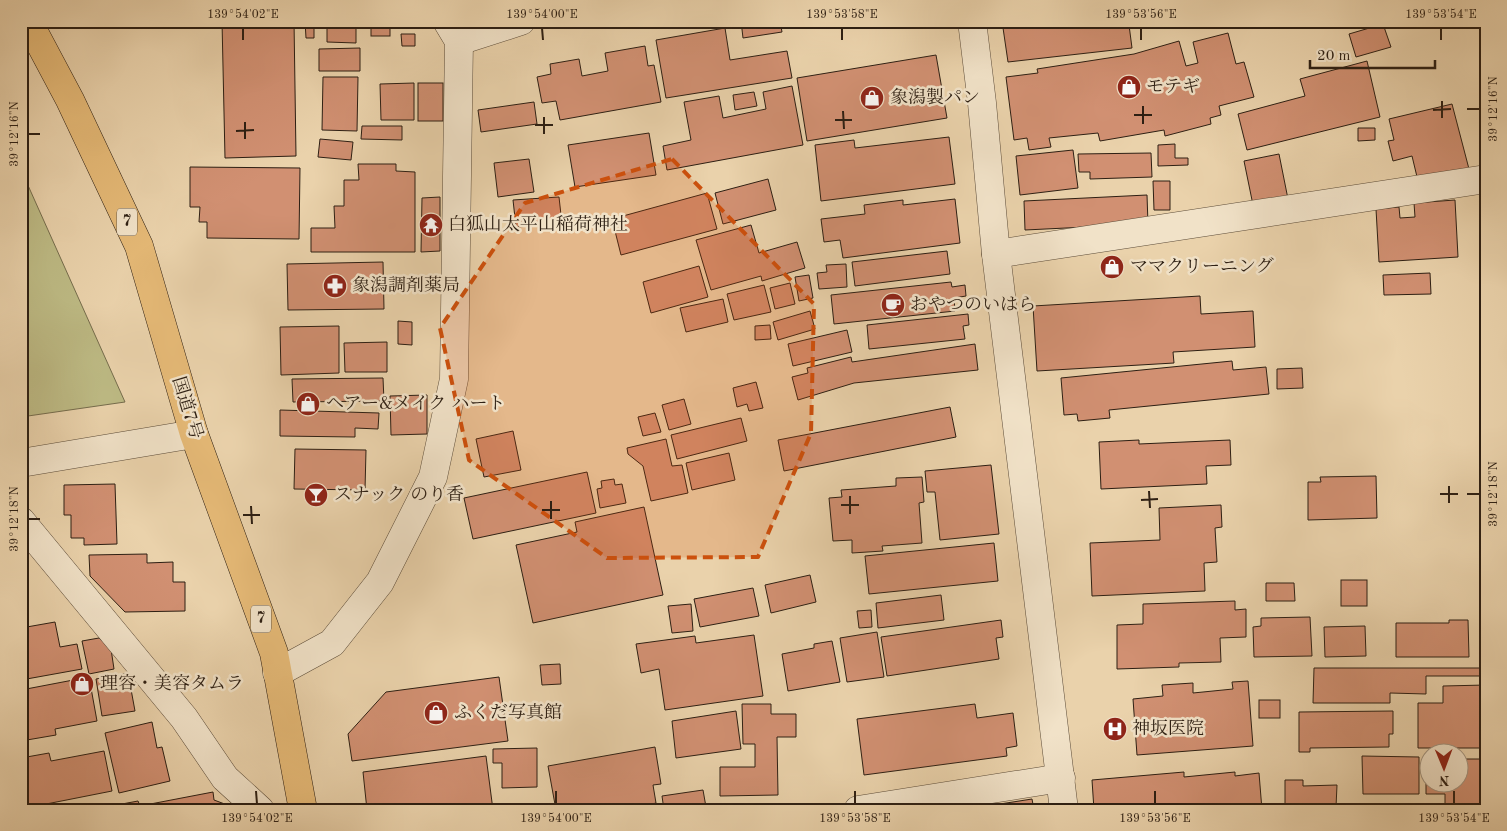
<svg xmlns="http://www.w3.org/2000/svg" width="1507" height="831" viewBox="0 0 1507 831" font-family="'Old Standard TT','Noto Serif JP',serif">
<style>
.green{fill:#bdba84;stroke:#756c4c}
.building{fill:#d19072;stroke:#2d1f13}
.lines{fill:none;stroke-linecap:round;stroke-linejoin:round}
.minor-casing{stroke:#5c4c39;stroke-width:29}
.highway-casing{stroke:#2d1f13;stroke-width:29}
.minor{stroke:#f1e2c8;stroke-width:28}
.highway{stroke:#e5b976;stroke-width:28}
.marked{fill:#cc500d;fill-opacity:0.2;stroke:#cc500d;stroke-width:4;stroke-dasharray:10 6;stroke-linejoin:round}
.ticks{fill:none;stroke:#2d1f13;stroke-width:2}
.labels{text-anchor:middle;dominant-baseline:central;stroke-width:5;stroke-linejoin:round;paint-order:stroke}
.shield{fill:#f1e2c8;stroke:#685a49;stroke-width:1}
.shield-label{font-size:16px;font-weight:bold;fill:#2d1f13}
.poi-label{font-size:18px;fill:#2d1f13;stroke:#f1e2c8;text-anchor:start}
.street-label{font-size:18px;fill:#2d1f13;stroke:#f1e2c8}
.neatline{fill:none;stroke:#2d1f13;stroke-width:2}
.ticks-label{font-size:12px;text-anchor:middle;fill:#2d1f13}
</style>
<rect width="100%" height="100%" fill="#ead2ab"/>
<filter id="stains"><feTurbulence type="fractalNoise" baseFrequency=".004" numOctaves="4"/><feColorMatrix values="0 0 0 0 .2 0 0 0 0 .09 0 0 0 0 .02 0 0 0 .5 -.17"/></filter>
<radialGradient id="worn" r=".72"><stop offset=".6" stop-color="#630" stop-opacity="0"/><stop offset="1" stop-color="#630" stop-opacity=".3"/></radialGradient>
<polygon class="green" points="21,172 22,172 125,402 21,417"/>
<g class="building">
<polygon points="222,21 294,21 296,156 225,158"/>
<polygon points="305,21 314,21 314,38 306,38"/>
<rect x="371" y="21" width="19" height="15"/>
<polygon points="741,21 780,21 782,32 743,38"/>
<polygon points="1002,21 1118,21 1119,26 1129,25 1132,48 1008,62"/>
<polygon points="1185,21 1214,21 1186,27"/>
<polygon points="1383,24 1391,47 1356,57 1349,34"/>
<polygon points="327,26 356,26 356,43 327,42"/>
<polygon points="725,28 730,60 787,51 792,78 666,98 656,40"/>
<polygon points="1228,33 1236,64 1244,62 1254,97 1219,106 1221,115 1210,118 1211,124 1165,136 1164,130 1100,141 1098,133 1049,138 1051,147 1029,150 1027,138 1014,140 1006,77 1038,73 1037,69 1134,54 1179,41 1186,66 1198,63 1193,42"/>
<polygon points="401,34 415,34 415,46 402,46"/>
<polygon points="645,46 648,66 654,65 661,102 560,120 556,101 542,103 537,77 551,74 550,64 579,59 582,76 608,71 605,53"/>
<polygon points="360,48 360,71 319,71 319,49"/>
<polygon points="936,55 947,118 807,141 797,78"/>
<polygon points="1367,61 1380,117 1247,150 1238,114 1305,96 1300,79"/>
<polygon points="323,77 358,77 357,131 322,130"/>
<polygon points="414,83 414,120 381,120 380,84"/>
<rect x="418" y="83" width="25" height="38"/>
<polygon points="792,86 803,145 667,170 663,146 691,140 684,102 719,96 723,118 766,109 763,92"/>
<polygon points="754,92 757,106 735,110 733,95"/>
<polygon points="534,102 537,124 481,132 478,110"/>
<polygon points="1452,104 1469,169 1418,181 1412,156 1393,161 1388,141 1394,140 1389,119"/>
<polygon points="362,126 402,126 402,140 361,139"/>
<polygon points="1358,128 1375,128 1375,140 1358,141"/>
<polygon points="649,133 656,175 575,187 568,145"/>
<polygon points="949,137 955,184 821,201 815,145 854,140 855,148"/>
<polygon points="320,139 353,142 351,160 318,157"/>
<polygon points="1175,144 1175,158 1188,158 1188,165 1158,166 1158,145"/>
<polygon points="1073,150 1078,188 1020,195 1016,156"/>
<polygon points="1151,153 1152,177 1090,179 1090,172 1079,172 1078,154"/>
<polygon points="1279,154 1288,199 1253,205 1244,161"/>
<polygon points="529,159 534,192 498,197 494,163"/>
<polygon points="358,164 396,164 396,171 415,172 415,252 311,252 311,228 335,228 334,206 344,206 344,180 359,180"/>
<polygon points="190,167 300,168 299,239 207,238 207,222 199,222 200,207 190,207"/>
<polygon points="768,179 776,210 723,224 715,193"/>
<polygon points="1153,181 1170,181 1170,210 1154,210"/>
<polygon points="707,193 717,229 621,255 612,219"/>
<polygon points="1147,195 1148,224 1025,230 1024,201"/>
<polygon points="440,197 440,251 421,252 422,198"/>
<polygon points="559,197 562,224 516,227 513,200"/>
<polygon points="955,199 960,243 843,258 840,240 824,242 821,219 865,214 864,205 903,200 903,205"/>
<polygon points="1455,200 1458,257 1379,262 1376,209 1399,207 1400,218 1415,217 1414,203"/>
<polygon points="751,225 759,253 797,242 805,268 762,281 761,276 711,290 696,240"/>
<polygon points="947,251 950,274 855,286 852,262"/>
<polygon points="383,262 384,309 288,310 287,264"/>
<polygon points="846,264 847,287 819,289 817,273 827,272 826,265"/>
<polygon points="699,266 708,297 651,313 643,282"/>
<polygon points="1430,273 1431,294 1384,295 1383,275"/>
<polygon points="809,275 813,298 799,301 795,277"/>
<polygon points="951,282 952,287 965,285 966,296 954,298 955,311 834,324 831,295"/>
<polygon points="790,283 795,304 775,309 770,288"/>
<polygon points="764,285 771,312 734,320 727,294"/>
<polygon points="1200,296 1201,314 1253,311 1255,347 1173,352 1174,363 1037,371 1033,306"/>
<polygon points="723,299 728,322 686,332 680,308"/>
<polygon points="810,311 815,329 778,340 773,322"/>
<polygon points="968,314 969,325 963,326 965,339 869,349 867,325"/>
<polygon points="398,321 412,322 412,345 398,344"/>
<polygon points="770,325 771,339 755,340 755,326"/>
<polygon points="339,326 339,373 281,375 280,327"/>
<polygon points="847,330 852,352 793,366 788,344"/>
<polygon points="387,342 387,372 345,372 344,343"/>
<polygon points="975,344 978,370 854,383 798,400 792,377 808,373 807,368 851,357 852,362"/>
<polygon points="1232,361 1233,370 1266,367 1269,394 1109,410 1110,418 1078,421 1077,414 1064,415 1061,378"/>
<polygon points="1302,368 1303,388 1277,389 1277,369"/>
<polygon points="383,378 384,401 293,402 292,379"/>
<polygon points="756,382 763,408 749,411 747,404 737,407 733,388"/>
<polygon points="427,395 427,434 391,435 390,396"/>
<polygon points="684,399 691,424 669,430 662,405"/>
<polygon points="950,407 956,437 784,471 778,440"/>
<polygon points="280,410 379,413 378,429 355,428 355,437 280,436"/>
<polygon points="655,413 661,432 643,436 638,417"/>
<polygon points="741,418 747,441 677,459 671,435"/>
<polygon points="513,431 521,470 484,477 476,439"/>
<polygon points="666,439 672,466 682,465 688,493 651,501 643,466 628,454 627,448"/>
<polygon points="1139,440 1139,444 1230,440 1231,465 1206,466 1207,484 1101,489 1099,442"/>
<polygon points="295,449 366,450 365,490 294,489"/>
<polygon points="729,453 735,480 692,490 686,463"/>
<polygon points="991,465 999,534 940,540 935,492 927,492 925,471"/>
<polygon points="587,472 596,513 473,539 464,498"/>
<polygon points="1376,476 1377,518 1308,520 1308,482 1321,482 1320,477"/>
<polygon points="922,477 924,502 919,503 922,543 882,546 883,551 852,553 852,540 833,541 829,498 842,497 841,490 896,486 896,478"/>
<polygon points="614,479 615,485 622,484 626,503 600,508 597,489 602,488 601,481"/>
<polygon points="115,484 117,544 84,545 84,538 71,538 71,515 64,515 64,485"/>
<polygon points="1221,505 1222,527 1215,528 1217,562 1204,563 1205,591 1092,596 1090,543 1160,540 1159,508"/>
<polygon points="644,507 663,595 533,623 516,545 577,532 575,522"/>
<polygon points="994,543 998,581 869,594 865,556"/>
<polygon points="147,554 147,563 173,562 173,582 185,582 185,611 125,612 90,576 89,555"/>
<polygon points="810,575 816,602 771,613 765,585"/>
<rect x="1341" y="580" width="26" height="26"/>
<polygon points="1266,583 1294,583 1295,601 1266,601"/>
<polygon points="753,588 759,616 700,627 694,599"/>
<polygon points="941,595 944,620 878,628 876,603"/>
<polygon points="1235,601 1235,610 1246,609 1246,637 1220,638 1221,662 1179,663 1179,667 1117,669 1117,625 1143,624 1143,604"/>
<polygon points="691,604 693,631 672,633 668,606"/>
<polygon points="871,610 872,627 859,628 857,611"/>
<polygon points="1310,617 1312,656 1254,657 1253,627 1261,626 1261,618"/>
<polygon points="1001,620 1003,637 996,638 999,659 887,676 881,637"/>
<polygon points="1449,620 1468,620 1469,657 1396,657 1396,623 1449,623"/>
<polygon points="55,622 60,647 77,644 82,669 21,680 21,628"/>
<polygon points="1365,626 1366,656 1325,657 1324,627"/>
<polygon points="877,632 884,677 847,682 840,638"/>
<polygon points="754,635 763,696 665,710 659,669 641,673 636,644 695,636 696,643"/>
<polygon points="99,638 111,649 114,669 89,674 82,641"/>
<polygon points="832,641 840,682 788,691 782,654 814,648 814,644"/>
<polygon points="560,664 561,684 542,685 540,665"/>
<polygon points="1314,668 1486,668 1486,676 1426,676 1426,694 1390,693 1390,703 1313,703"/>
<polygon points="128,673 135,711 102,716 96,679"/>
<polygon points="89,677 97,721 55,729 56,735 21,741 21,690"/>
<polygon points="499,677 508,741 352,761 348,734 386,692"/>
<polygon points="1248,681 1253,746 1137,755 1133,699 1163,696 1162,685 1193,683 1193,693 1233,689 1232,682"/>
<polygon points="1486,685 1486,748 1418,748 1418,703 1443,703 1443,686"/>
<rect x="1259" y="700" width="21" height="18"/>
<polygon points="742,704 771,704 771,714 796,714 796,737 777,737 778,795 720,796 720,767 755,767 755,744 743,744"/>
<polygon points="975,704 977,718 1013,713 1017,746 1006,748 1007,756 864,775 857,719"/>
<polygon points="736,711 741,749 676,758 672,721"/>
<polygon points="1393,711 1393,734 1389,734 1389,747 1310,748 1310,752 1299,752 1299,712"/>
<polygon points="152,722 157,748 162,747 170,781 119,793 105,733"/>
<polygon points="655,747 661,784 653,785 656,803 648,805 649,810 556,810 548,766"/>
<polygon points="537,748 537,787 502,788 502,763 493,763 493,749"/>
<polygon points="104,751 112,791 21,809 21,758 49,753 51,761"/>
<polygon points="486,756 493,810 367,810 363,772"/>
<polygon points="1362,756 1419,757 1419,794 1363,794"/>
<polygon points="1426,759 1430,759 1430,784 1460,784 1460,759 1486,759 1486,810 1445,810 1445,794 1426,794"/>
<polygon points="1184,772 1184,777 1235,772 1235,776 1259,773 1262,810 1094,810 1092,780"/>
<polygon points="1285,780 1303,780 1303,786 1337,785 1336,807 1285,810"/>
<polygon points="703,790 706,807 687,810 664,810 662,796"/>
<polygon points="213,792 214,800 230,806 230,810 106,810 106,807 138,801 140,806"/>
<polygon points="1032,799 1034,810 962,810"/>
</g>
<g class="lines">
<g class="minor-casing">
<g id="minor">
<polyline points="972,21 982,103 996,254 1064,810"/>
<polyline points="459,41 521,21"/>
<polyline points="996,254 1486,179"/>
<polyline points="21,463 194,434"/>
<polyline points="21,521 184,718 225,778 260,810"/>
<polyline points="277,673 332,643 380,582 433,477 454,379 459,41 447,21"/>
<polyline points="858,810 1061,778"/>
</g>
</g>
<g class="highway-casing">
<polyline id="highway" points="28,21 70,100 139,246 194,434 274,653 303,810"/>
</g>
<use href="#minor" class="minor"/>
<use href="#highway" class="highway"/>
</g>
<path class="marked" d="M672 159 814 304 811 433 758 557 607 558 469 460 440 328 525 203Z"/>
<path class="ticks" d="M243 28V40M542 28 543 40M842 28V40M1141 28V40M1441 28V40M1442 101V118M1143 106V124M1467 109H1480M1433 110 1451 109M843 111 844 129M1134 115H1152M544 117V134M835 120H852M245 122V139M535 125H553M236 131 254 130M28 134H40M1449 486V503M1149 491 1150 508M1440 494H1458M1467 494H1480M850 496V514M1141 500 1158 499M551 501V519M841 505H859M251 506 252 524M542 510H560M243 515H260M28 519H40M256 791 257 804M556 791V804M855 791V804M1155 791V804M1454 791V804"/>
<defs>
<g id="shop-disc" transform="scale(1.25)"><circle r="9.5" fill="#8f2418" stroke="#f1e2c8"/><path d="M-5-2.5h2.3a2.7 3.5 0 0 1 5.4 0H5L5.5 6h-11ZM-1.5-2.5h3a1.5 2.3 0 0 0-3 0Z" fill="#fff"/></g>
<g id="temple-disc" transform="scale(1.25)"><circle r="9.5" fill="#8f2418" stroke="#f1e2c8"/><path d="M0-6L5-2H3V0L6.5 2.5H4V6H1.5V3h-3V6H-4V2.5H-6.5L-3 0V-2H-5Z" fill="#fff"/></g>
<g id="pharmacy-disc" transform="scale(1.25)"><circle r="9.5" fill="#8f2418" stroke="#f1e2c8"/><path d="M-2-6h4v4h4v4h-4v4h-4v-4h-4v-4h4Z" fill="#fff"/></g>
<g id="cafe-disc" transform="scale(1.25)"><circle r="9.5" fill="#8f2418" stroke="#f1e2c8"/><path d="M-5.5-4.5H6V0H3Q3 3.5 0 3.5H-2.5Q-5.5 3.5-5.5 0ZM3-3.2v2h1.7v-2ZM-6 4.5H4V6H-6Z" fill="#fff"/></g>
<g id="bar-disc" transform="scale(1.25)"><circle r="9.5" fill="#8f2418" stroke="#f1e2c8"/><path d="M-6-5H6L.8 .8V4.5H3.5V6h-7V4.5H-.8V.8Z" fill="#fff"/></g>
<g id="hospital-disc" transform="scale(1.25)"><circle r="9.5" fill="#8f2418" stroke="#f1e2c8"/><path d="M-5-5h3v3.5h4V-5h3V5h-3V1.5h-4V5h-3Z" fill="#fff"/></g>
</defs>
<g fill-rule="evenodd">
<use href="#shop-disc" x="1129" y="87"/>
<use href="#shop-disc" x="872" y="98"/>
<use href="#temple-disc" x="431" y="225"/>
<use href="#shop-disc" x="1112" y="267"/>
<use href="#pharmacy-disc" x="335" y="286"/>
<use href="#cafe-disc" x="893" y="305"/>
<use href="#shop-disc" x="308" y="404"/>
<use href="#bar-disc" x="316" y="495"/>
<use href="#shop-disc" x="82" y="684"/>
<use href="#shop-disc" x="436" y="713"/>
<use href="#hospital-disc" x="1115" y="729"/>
</g>
<g class="labels">
<g class="shield">
<rect x="117" y="208.5" width="20" height="27" rx="4"/>
<rect x="251" y="605.5" width="20" height="27" rx="4"/>
</g>
<g class="shield-label">
<text x="127" y="222">7</text>
<text x="261" y="619">7</text>
</g>
<g class="poi-label">
<text x="1146" y="87">モテギ</text>
<text x="890" y="98">象潟製パン</text>
<text x="448" y="225">白狐山太平山稲荷神社</text>
<text x="1130" y="267">ママクリーニング</text>
<text x="352" y="286">象潟調剤薬局</text>
<text x="910" y="305">おやつのいはら</text>
<text x="326" y="404">ヘアー&amp;メイク ハート</text>
<text x="334" y="495">スナック のり香</text>
<text x="100" y="684">理容・美容タムラ</text>
<text x="454" y="713">ふくだ写真館</text>
<text x="1132" y="729">神坂医院</text>
</g>
<g class="street-label">
<text transform="translate(187 408) rotate(73)">国道7号</text>
</g>
</g>
<rect width="1507" height="831" fill="none" stroke="#ead2ab" stroke-width="55"/>
<g transform="translate(1444 768) rotate(179)"><circle r="24" fill="#f1e2c8" stroke="#a39480"/>
<path d="M0-4L9 19L0 12L-9 19Z" fill="#8f2418"/>
<text y="-8" font-size="14" font-weight="bold" text-anchor="middle" fill="#2d1f13">N</text>
</g>
<path d="M1310 60v8h125v-8" fill="none" stroke="#2d1f13" stroke-width="2.5"/>
<text x="1317" y="60" font-size="15" fill="#2d1f13" stroke="#f1e2c8" stroke-width="4" paint-order="stroke">20 m</text>
<rect x="28" y="28" width="1452" height="776" class="neatline"/>
<g class="ticks-label">
<text x="243" y="18">139°54'02"E</text>
<text x="542" y="18">139°54'00"E</text>
<text x="842" y="18">139°53'58"E</text>
<text x="1141" y="18">139°53'56"E</text>
<text x="1441" y="18">139°53'54"E</text>
<text transform="translate(1493 109) rotate(-90)" y="4">39°12'16"N</text>
<text transform="translate(14 134) rotate(-90)" y="4">39°12'16"N</text>
<text transform="translate(1493 494) rotate(-90)" y="4">39°12'18"N</text>
<text transform="translate(14 519) rotate(-90)" y="4">39°12'18"N</text>
<text x="257" y="822">139°54'02"E</text>
<text x="556" y="822">139°54'00"E</text>
<text x="855" y="822">139°53'58"E</text>
<text x="1155" y="822">139°53'56"E</text>
<text x="1454" y="822">139°53'54"E</text>
</g>
<rect width="100%" height="100%" filter="url(#stains)"/>
<rect width="100%" height="100%" fill="url(#worn)"/>
</svg>
